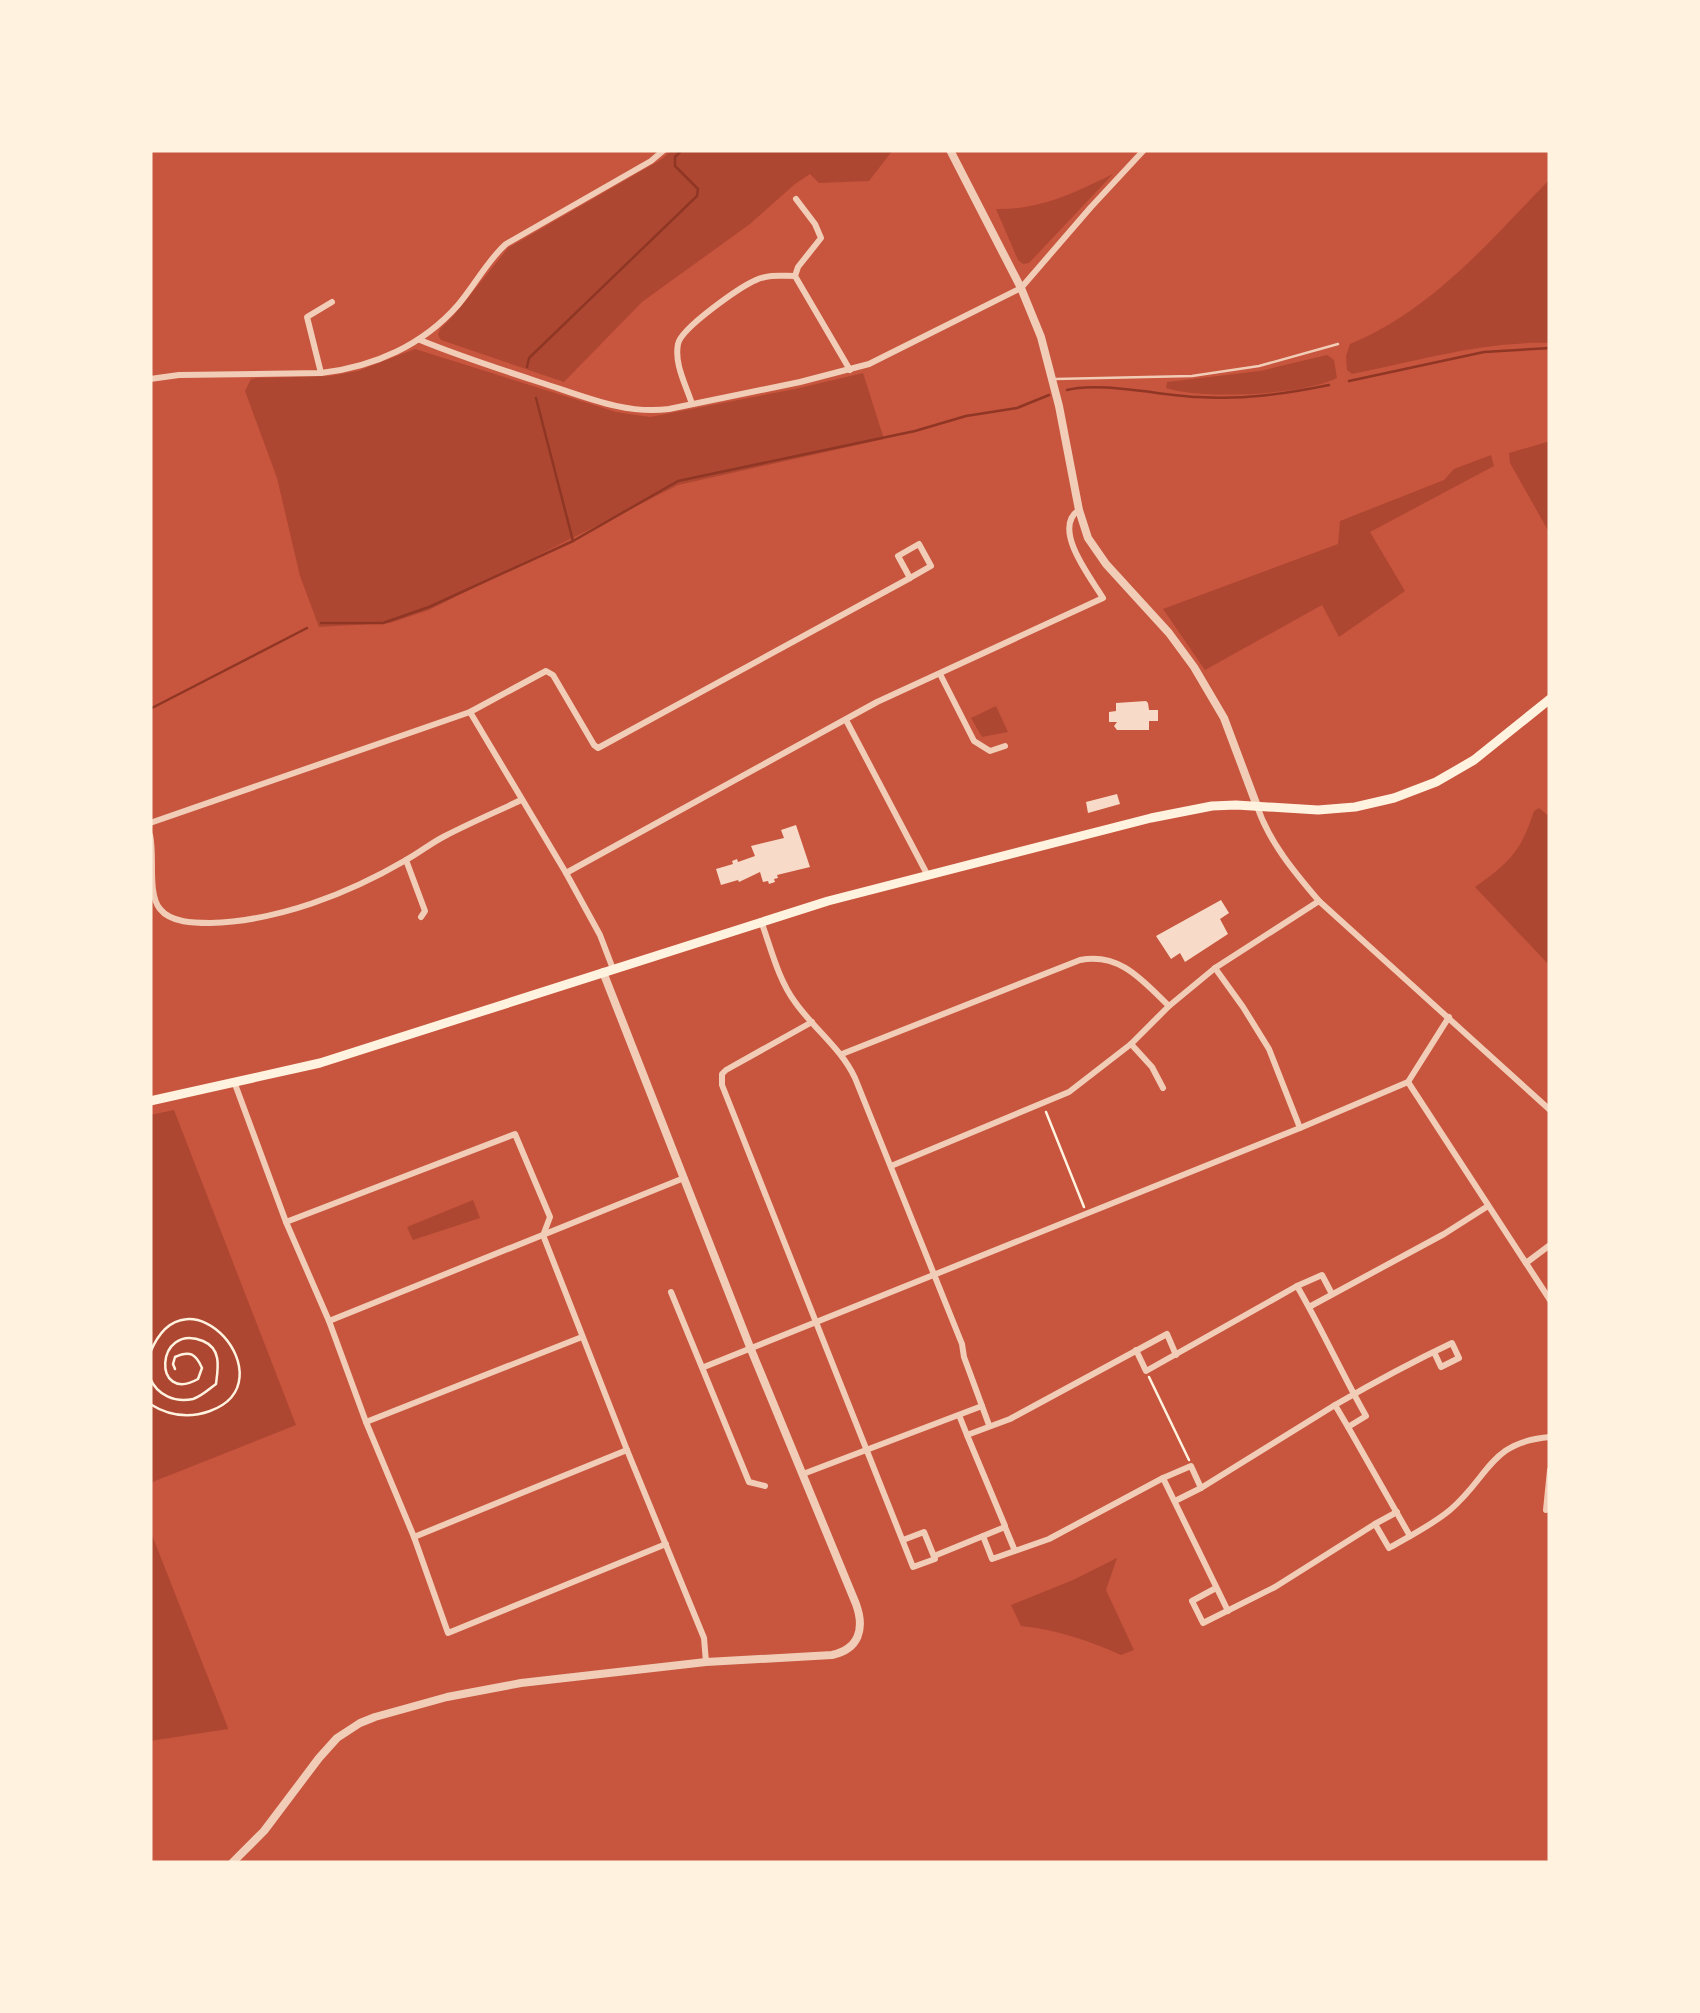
<svg xmlns="http://www.w3.org/2000/svg" width="1700" height="2013" viewBox="0 0 1700 2013" font-family="Overpass,sans-serif">
<style>
.green{fill:#ae4732}
.lines{fill:none;stroke-linecap:round;stroke-linejoin:round}
.stream{stroke:#8f3625;stroke-width:2.5}
.building{fill:#f7dbc8}
.path{stroke:#fff3e0;stroke-width:2.5}
.service{stroke:#f1ccb7;stroke-width:2.5}
.minor{stroke:#f1ccb7;stroke-width:6}
.tertiary{stroke:#f1ccb7;stroke-width:8}
.secondary{stroke:#fff3e0;stroke-width:9}
</style>
<rect width="100%" height="100%" fill="#c8553d"/>
<g class="green">
<polygon points="672,150 893,150 869,181 819,183 810,174 795,184 750,224 642,302 564,382 441,340 438,335 440,329 454,315 508,248 662,159"/>
<path d="M1113 174 1029 263 1023 264 1018 260 996 209C1040 210 1074 193 1113 174Z"/>
<path d="M1550 179V343C1484 341 1417 361 1352 374L1347 370 1346 356 1350 344C1431 311 1490 241 1550 179Z"/>
<polygon points="415,349 616,412 650,417 795,389 863,373 884,439 678,485 429,610 390,623 319,627 300,576 277,478 245,391 251,379 258,378 330,376 358,371"/>
<path d="M1327 355 1334 360 1337 378C1304 395 1201 400 1166 388L1167 382 1260 371Z"/>
<polygon points="1550,440 1550,534 1510,463 1509,453 1547,442"/>
<polygon points="1491,455 1494,466 1370,532 1405,591 1339,637 1322,605 1205,670 1163,609 1338,544 1340,521 1444,480 1454,469"/>
<polygon points="996,706 1008,732 982,737 971,718"/>
<path d="M1539 808 1550 817V966L1475 887C1510 862 1521 851 1534 811Z"/>
<polygon points="174,1110 296,1425 150,1483 150,1115"/>
<polygon points="473,1200 480,1218 413,1240 407,1227"/>
<polygon points="150,1530 228,1728 228,1729 150,1741"/>
<path d="M1117 1558 1106 1590 1134 1650 1121 1655C1087 1640 1058 1630 1021 1626L1011 1605 1073 1580Z"/>
</g>
<g class="lines">
<g class="stream">
<polyline points="527,367 529,358 697,196 698,189 675,166 675,157 682,150"/>
<polyline points="1349,381 1484,352 1550,348"/>
<path d="M1067 390C1098 381 1164 396 1198 397 1243 400 1285 394 1329 385"/>
<polyline points="536,398 573,541"/>
<polyline points="321,623 383,623 429,607 573,541 678,481 915,431 966,416 1017,408 1049,395"/>
<polyline points="150,709 307,628"/>
</g>
</g>
<g class="building">
<polygon points="1146,701 1148,703 1149,710 1158,710 1158,721 1149,721 1149,730 1117,730 1114,726 1117,722 1109,722 1109,712 1116,711 1116,703"/>
<polygon points="1117,794 1120,804 1088,813 1086,802"/>
<polygon points="796,825 810,867 777,875 778,878 774,879 775,882 769,884 768,881 763,882 760,872 739,882 738,880 721,885 716,869 733,864 732,861 737,859 738,862 755,856 751,846 784,838 781,830"/>
<polygon points="1221,900 1229,913 1220,919 1228,934 1185,962 1180,953 1171,959 1156,936"/>
</g>
<g class="lines">
<g class="path">
<polyline points="1046,1112 1084,1207"/>
<path d="M150 1353C187 1261 290 1382 210 1411 188 1419 169 1416 150 1404"/>
<polyline points="1149,1377 1189,1460"/>
<path d="M150 1378C157 1395 175 1403 193 1399 202 1396 209 1389 216 1384 218 1368 222 1349 203 1341 155 1322 152 1405 198 1379L202 1368C196 1354 190 1350 175 1357L173 1364 175 1369"/>
</g>
<polyline class="service" points="1055,379 1192,376 1259,366 1338,344"/>
<g class="minor">
<polyline points="796,199 815,224 821,238 798,267 795,276 850,370"/>
<path d="M420 340C459 356 499 369 539 382 581 395 624 415 669 409L800 382 869 364 1021 288 1091 207 1144 150"/>
<polyline points="321,373 307,317 332,302"/>
<path d="M150 379 179 375 321 373C374 367 423 345 458 305 475 285 487 261 506 244L651 161 664 150"/>
<path d="M692 404C686 385 674 364 678 344 681 328 740 287 756 280 769 274 782 276 795 276"/>
<polygon points="919,544 931,566 910,578 898,556"/>
<polyline points="940,674 974,741 990,751 1005,746"/>
<polyline points="470,712 566,873 600,935 613,969"/>
<polyline points="846,720 927,874"/>
<path d="M1257 806C1269 842 1295 873 1319 901L1550 1110"/>
<polyline points="150,823 470,712 546,671 553,675 594,745 598,748 910,578"/>
<path d="M150 835C155 856 147 893 160 909 171 923 195 923 210 923 278 921 348 894 406 860 419 853 431 843 445 836 470 823 496 812 521 800"/>
<polyline points="406,860 425,911 421,917"/>
<path d="M566 873 877 702 1103 598C1091 578 1051 528 1079 510"/>
<path d="M761 921C771 948 778 979 795 1002 814 1029 841 1048 855 1078L962 1344 964 1357 989 1425"/>
<polyline points="1215,968 1243,1007 1269,1049 1300,1128"/>
<polyline points="812,1022 726,1070 722,1074 722,1085 913,1567 935,1559 924,1532 903,1540"/>
<polyline points="1131,1044 1152,1067 1163,1088"/>
<path d="M842 1054 1080 960C1120 952 1143 981 1169 1006"/>
<polyline points="1408,1082 1550,1300"/>
<polyline points="235,1084 286,1222 329,1321 366,1422 414,1537 448,1633 666,1544"/>
<polyline points="891,1166 1069,1092 1131,1044 1169,1006 1215,968 1319,901"/>
<polyline points="286,1222 515,1134 550,1217 544,1233"/>
<polyline points="543,1235 627,1450 704,1638 706,1662"/>
<polyline points="1526,1263 1550,1245"/>
<polyline points="671,1292 749,1482 765,1486"/>
<path d="M1332 1294 1322 1275 1297 1286C1322 1329 1342 1374 1366 1416L1348 1427 1335 1405C1373 1383 1412 1362 1452 1343L1459 1358 1441 1367 1434 1352"/>
<polyline points="1309,1307 1444,1234 1488,1206"/>
<polyline points="329,1321 684,1178"/>
<polyline points="1136,1350 1146,1371 1297,1286"/>
<polyline points="704,1367 1300,1128 1408,1082 1449,1017"/>
<polyline points="959,1415 967,1435 1010,1419 1167,1334 1176,1355"/>
<polyline points="366,1422 582,1337"/>
<polyline points="1348,1427 1410,1536"/>
<polyline points="967,1435 1005,1526"/>
<polyline points="803,1474 982,1406"/>
<polyline points="1201,1488 1191,1466 1163,1478 1228,1611"/>
<polyline points="1175,1501 1201,1488 1335,1405"/>
<polyline points="1546,1510 1550,1470"/>
<path d="M1397 1512 1375 1524 1389 1548C1410 1536 1432 1525 1450 1510 1490 1476 1489 1442 1550 1437"/>
<polyline points="414,1537 627,1450"/>
<polyline points="1015,1551 1005,1527 983,1536 992,1559 1049,1539 1163,1478"/>
<polyline points="934,1556 983,1536"/>
<polyline points="1216,1588 1192,1601 1203,1623 1275,1587 1375,1524"/>
</g>
<g class="tertiary">
<polyline points="950,150 1021,288 1041,337 1059,406 1079,510 1088,538 1106,564 1169,633 1194,667 1224,718 1257,806"/>
<path d="M232 1863 264 1831 319 1758 337 1738 360 1723 375 1717 447 1697 521 1683 706 1662 832 1655C859 1649 865 1629 856 1604L750 1347 603 972"/>
</g>
<polyline class="secondary" points="150,1101 320,1063 828,901 1151,818 1212,806 1236,805 1318,810 1355,807 1394,798 1436,782 1474,760 1550,699"/>
</g>
<rect width="1700" height="2013" fill="none" stroke="#fff3e0" stroke-width="305"/>
</svg>
